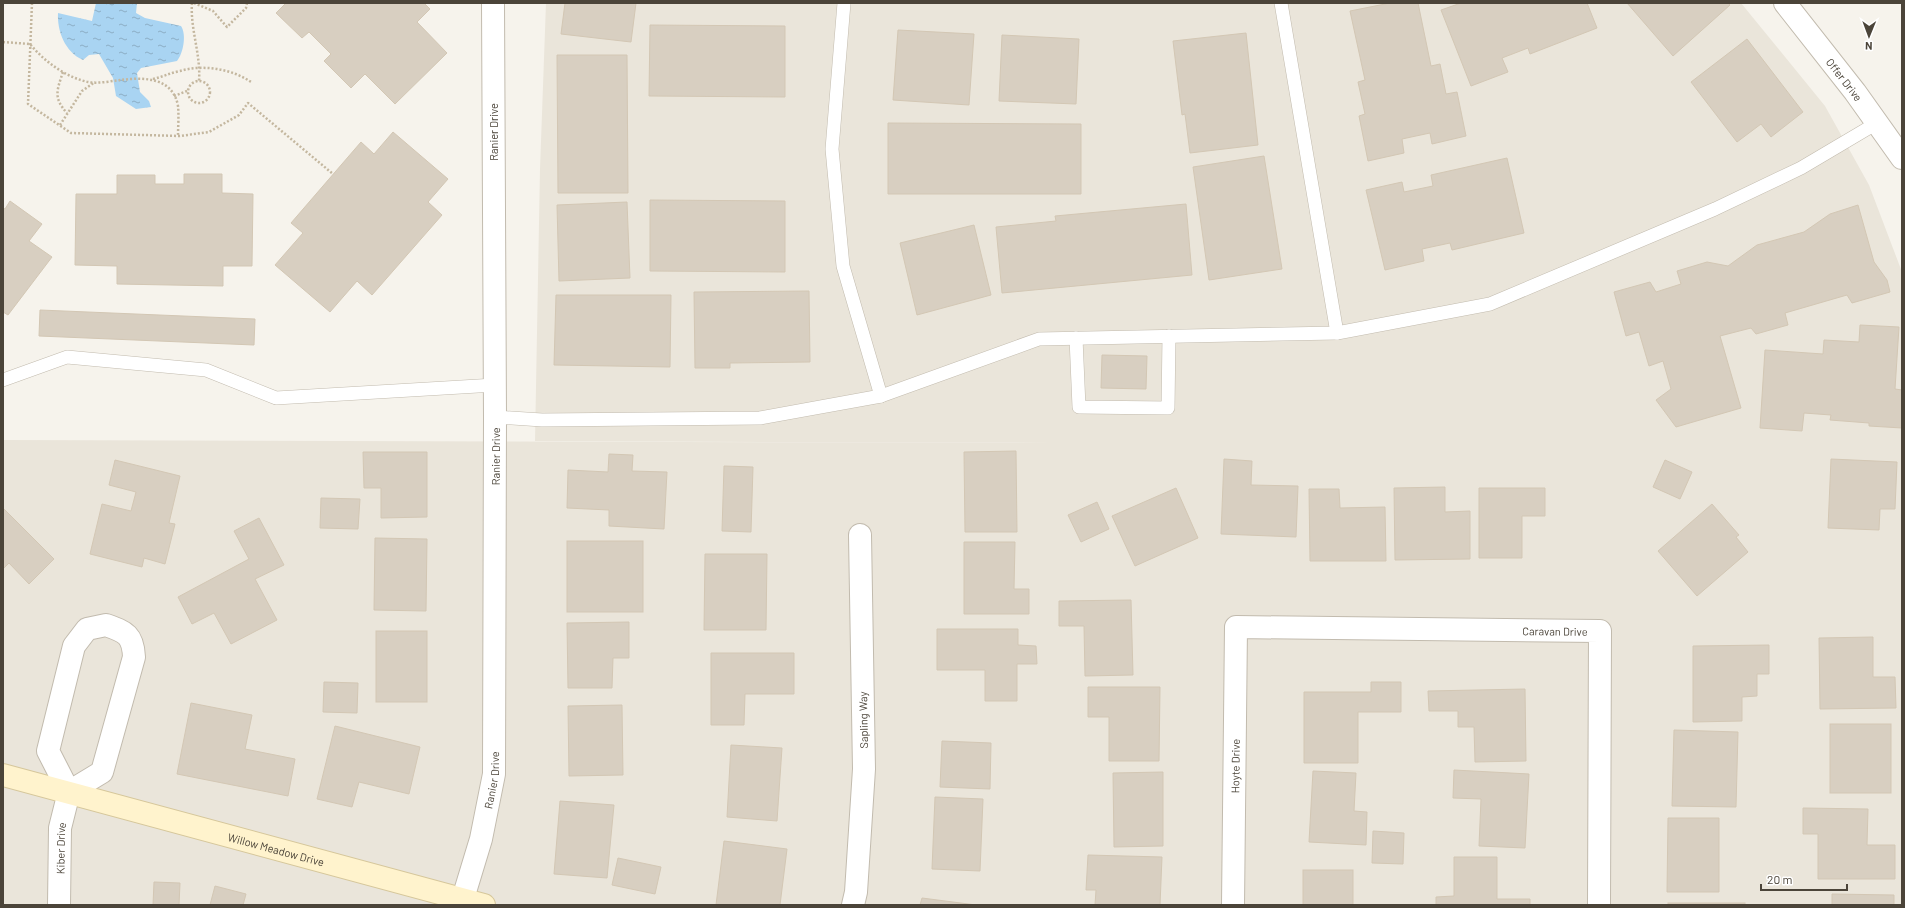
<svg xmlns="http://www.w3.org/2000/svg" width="1905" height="908" viewBox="0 0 1905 908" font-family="Barlow,sans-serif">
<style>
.residential{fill:#eae5da}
.water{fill:url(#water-ripples)}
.building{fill:#d8cfc1;stroke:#d3c7b4}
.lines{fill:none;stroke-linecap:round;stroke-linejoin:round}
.lane-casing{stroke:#c2bbae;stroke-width:14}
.street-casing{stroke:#c2bbae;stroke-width:24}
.secondary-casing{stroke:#d6c79b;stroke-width:24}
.path{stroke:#c4b79f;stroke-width:2.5;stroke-dasharray:2 2;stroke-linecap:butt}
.lane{stroke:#fff;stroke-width:13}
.street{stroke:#fff;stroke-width:22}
.secondary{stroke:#fff3cd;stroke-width:22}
.labels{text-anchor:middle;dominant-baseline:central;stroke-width:3;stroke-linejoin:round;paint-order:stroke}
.street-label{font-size:11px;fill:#4b4439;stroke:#fff}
</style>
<defs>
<pattern id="water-ripples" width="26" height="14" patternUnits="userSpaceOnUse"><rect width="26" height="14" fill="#a9d4f2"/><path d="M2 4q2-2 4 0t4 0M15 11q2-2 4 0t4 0" fill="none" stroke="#8caec5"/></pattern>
</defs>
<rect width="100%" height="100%" fill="#f6f3ec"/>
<polygon class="residential" points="546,3 1741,3 1825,106 1869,185 1902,272 1902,905 3,905 3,440 1052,443 535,441 540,169"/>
<path class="water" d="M96 3H137L136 13 145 18 181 26C187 35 183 54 177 61L141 68 137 73 140 92 149 101 151 107 136 109 116 96 113 78 99 54 89 55 83 60C65 52 57 31 58 13L92 21Z"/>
<g class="building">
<polygon points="286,3 424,3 430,9 417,22 447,53 395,104 365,74 351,88 324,61 331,54 309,32 302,38 276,13"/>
<polygon points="565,3 636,3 631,42 561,34"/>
<polygon points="1390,3 1418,3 1431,66 1440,64 1446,94 1457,92 1466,136 1432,144 1430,133 1402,139 1404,153 1368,161 1359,116 1365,114 1358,82 1365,80 1350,11"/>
<polygon points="1461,3 1587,3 1597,28 1530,54 1528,48 1502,58 1508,72 1471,86 1441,10"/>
<polygon points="1627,3 1728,3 1730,5 1673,56"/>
<polygon points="650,25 785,26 785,97 649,96"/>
<polygon points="898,30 974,34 969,105 893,100"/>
<polygon points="1246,33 1258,145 1190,153 1185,114 1182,115 1173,41"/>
<polygon points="1002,35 1079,39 1076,104 999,101"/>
<polygon points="1747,39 1803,112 1771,137 1761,124 1737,142 1691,82"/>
<polygon points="557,55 627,55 628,193 558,193"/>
<polygon points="888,123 1081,124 1081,194 888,194"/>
<polygon points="393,132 448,179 428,202 442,215 372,295 357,281 330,312 275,265 303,233 291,223 361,142 374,154"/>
<polygon points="1264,156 1282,269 1209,280 1193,167"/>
<polygon points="1507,158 1524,233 1452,250 1450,243 1422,249 1424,261 1385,270 1366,190 1402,182 1404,192 1433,186 1431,175"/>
<polygon points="184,174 222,174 222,193 253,194 252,266 223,266 223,286 117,284 117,266 75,265 76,194 117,194 117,175 155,175 155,184 184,184"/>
<polygon points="650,200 785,201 785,272 650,271"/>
<polygon points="10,201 42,224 29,241 52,257 8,315 3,312 3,208 5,209"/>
<polygon points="627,202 630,278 559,281 557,205"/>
<polygon points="1186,204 1192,275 1002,293 996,227 1056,221 1055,216"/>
<polygon points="1858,205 1874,262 1887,280 1890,292 1852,303 1847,295 1785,313 1788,325 1756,334 1751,328 1720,336 1741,408 1676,427 1656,400 1671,389 1663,361 1649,366 1639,332 1626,336 1614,292 1650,282 1656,292 1681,284 1677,271 1707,262 1728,266 1757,245 1804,232 1830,214"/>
<polygon points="974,225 991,295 917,315 900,243"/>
<polygon points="809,291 810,362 730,363 730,368 695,368 694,292"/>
<polygon points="556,295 671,295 670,367 554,365"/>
<polygon points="40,310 255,319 254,345 39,336"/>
<polygon points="1860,325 1899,327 1895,389 1902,390 1902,428 1869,426 1869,423 1830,420 1831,415 1804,413 1802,431 1760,428 1765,350 1823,354 1824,340 1859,342"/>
<polygon points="1102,355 1147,356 1146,389 1101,388"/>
<polygon points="1016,451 1017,532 965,532 964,452"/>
<polygon points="363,452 427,452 427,517 381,518 381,488 364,488"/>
<polygon points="609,454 633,455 632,471 667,472 664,529 609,526 609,510 567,508 568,470 608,472"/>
<polygon points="1224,459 1252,461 1251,485 1298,486 1296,537 1221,534"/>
<polygon points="1831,459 1897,462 1895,509 1880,509 1879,530 1828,528"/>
<polygon points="115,460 180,476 169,523 175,524 165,564 144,558 142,567 90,554 102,504 131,511 136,492 109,485"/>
<polygon points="1665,460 1692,472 1680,499 1653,487"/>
<polygon points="724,466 753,467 751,532 722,531"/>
<polygon points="1445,487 1445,512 1470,511 1470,559 1395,560 1394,488"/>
<polygon points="1176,488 1198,538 1135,566 1112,516"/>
<polygon points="1479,488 1545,488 1545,516 1522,516 1522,558 1479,558"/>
<polygon points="1309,489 1339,489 1340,508 1385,507 1386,561 1310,561"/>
<polygon points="321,498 360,499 358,529 320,528"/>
<polygon points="1097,502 1109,529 1081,542 1068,515"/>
<polygon points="1712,504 1739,535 1736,537 1748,552 1697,596 1658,551"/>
<polygon points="3,508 54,559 29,584 9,563 3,569"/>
<polygon points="259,518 284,565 255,579 277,620 231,644 214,613 192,624 178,597 249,559 234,531"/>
<polygon points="375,538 427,539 426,611 374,610"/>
<rect x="567" y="541" width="76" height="71"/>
<polygon points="964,542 1015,542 1014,589 1029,589 1029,614 964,614"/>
<polygon points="705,554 767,554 766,630 704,630"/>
<polygon points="1131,600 1133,675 1085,676 1084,626 1059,626 1059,601"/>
<polygon points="629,622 629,658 613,658 612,688 568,688 567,623"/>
<polygon points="937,629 1018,629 1018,645 1036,646 1037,664 1017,664 1017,701 985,701 985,670 937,670"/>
<rect x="376" y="631" width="51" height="71"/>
<polygon points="1873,637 1873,677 1895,677 1896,708 1820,709 1819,638"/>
<polygon points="1769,645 1769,674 1757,674 1757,696 1742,697 1742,721 1693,722 1693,646"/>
<polygon points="711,653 794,653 794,694 745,694 744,725 711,725"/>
<polygon points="324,682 358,683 357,713 323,712"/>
<polygon points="1371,682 1401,682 1401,712 1358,712 1358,763 1304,763 1304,692 1371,692"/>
<polygon points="1088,687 1160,687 1159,761 1109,761 1109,717 1088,717"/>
<polygon points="1525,689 1526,761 1475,762 1474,727 1458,727 1458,711 1429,711 1428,691"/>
<polygon points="191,703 252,715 245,749 295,759 288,796 177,774"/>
<polygon points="622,705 623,775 569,776 568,706"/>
<rect x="1830" y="724" width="61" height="69"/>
<polygon points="335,726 420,747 409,794 359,782 352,807 317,799"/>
<polygon points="1674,730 1738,732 1736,807 1672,806"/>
<polygon points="942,741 991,743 990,789 940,787"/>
<polygon points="731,745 782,748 777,821 727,817"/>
<polygon points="1454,770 1529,774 1525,848 1479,846 1481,799 1453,798"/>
<polygon points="1313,771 1356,773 1354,811 1367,812 1366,845 1309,842"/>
<polygon points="1163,772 1163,846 1114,847 1113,773"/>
<polygon points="935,797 983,799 980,871 932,869"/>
<polygon points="560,801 614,805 607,878 554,874"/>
<polygon points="1803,808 1868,809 1867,845 1895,845 1895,879 1818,879 1818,834 1803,834"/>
<polygon points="1668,818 1719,818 1719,892 1667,892"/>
<polygon points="1373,831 1404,833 1403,864 1372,863"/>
<polygon points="724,841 787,849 780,905 716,905"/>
<polygon points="1088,855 1162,857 1160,905 1095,905 1096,890 1086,890"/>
<polygon points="1454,857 1497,857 1497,899 1530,899 1530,905 1436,905 1436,897 1454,896"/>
<polygon points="618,858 661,867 655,894 612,885"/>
<rect x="1303" y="870" width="50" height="35"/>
<polygon points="154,882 180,883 179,905 153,905"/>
<polygon points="215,886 246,894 243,905 210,905"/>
<polygon points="1832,894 1894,895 1894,905 1832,905"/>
<polygon points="922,898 976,905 920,905"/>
<rect x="1668" y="903" width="77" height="2"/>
</g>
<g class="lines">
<g class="lane-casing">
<g id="lane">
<polyline points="844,3 832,149 843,266 881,396"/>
<polyline points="1281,3 1337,333"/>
<polyline points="1076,338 1079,407 1168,408 1169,336"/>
<polyline points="3,380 67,357 206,370 276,398 495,385"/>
<polyline points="495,417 542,420 760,418 881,396 1039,339 1337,333 1490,304 1715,209 1801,168 1877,123"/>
</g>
</g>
<g class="street-casing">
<g id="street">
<path id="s1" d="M1785 3 1855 92 1902 158"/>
<path d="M106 625C126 632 133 635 134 657L102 772 69 792 48 751 74 646 87 629Z"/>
<path id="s2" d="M59 905 60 828 69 792"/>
<path id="s3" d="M461 905 481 839 494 774 495 417 493 3"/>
<polyline points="853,905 856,892 864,769 860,535"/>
<path id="s4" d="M1233 905 1236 627 1600 631 1599 905"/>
</g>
</g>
<g class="secondary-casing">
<g id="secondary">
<path id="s5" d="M3 775 484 905"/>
</g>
</g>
<g class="path">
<polyline points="32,3 28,104 71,133 180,136 209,132 239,115 248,103 333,174"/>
<path d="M192 3C190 29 201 54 199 81"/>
<polyline points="194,3 213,11 227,27 246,8 247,3"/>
<path d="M3 42 30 44C44 61 65 77 88 82 98 84 111 81 121 80 143 77 173 77 178 106 179 116 178 127 178 136"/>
<path d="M63 72C57 90 53 98 67 113"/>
<path d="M153 79C162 77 170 73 180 71 203 64 232 69 251 82"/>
<circle cx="199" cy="92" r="11"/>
<polyline points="174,96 187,91"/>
<polyline points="60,125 82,91 95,82"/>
</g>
<use href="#lane" class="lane"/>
<use href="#street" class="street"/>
<use href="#secondary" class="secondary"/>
</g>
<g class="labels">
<g class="street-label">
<text stroke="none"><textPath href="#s1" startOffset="97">Offer Drive</textPath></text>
<text transform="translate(493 132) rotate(-90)">Ranier Drive</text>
<text stroke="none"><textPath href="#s3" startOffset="453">Ranier Drive</textPath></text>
<text stroke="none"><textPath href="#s4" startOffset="597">Caravan Drive</textPath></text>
<text transform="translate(863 720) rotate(-91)">Sapling Way</text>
<text stroke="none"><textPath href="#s4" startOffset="139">Hoyte Drive</textPath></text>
<text stroke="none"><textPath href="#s3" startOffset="129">Ranier Drive</textPath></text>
<text stroke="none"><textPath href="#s2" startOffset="57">Kiber Drive</textPath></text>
<text stroke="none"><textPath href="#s5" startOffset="283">Willow Meadow Drive</textPath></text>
</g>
</g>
<rect width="1905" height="908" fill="none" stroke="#4b4439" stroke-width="8"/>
<g transform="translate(1869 36) rotate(181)" stroke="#ffffff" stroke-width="3" paint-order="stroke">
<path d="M0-3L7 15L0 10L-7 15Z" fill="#4b4439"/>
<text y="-6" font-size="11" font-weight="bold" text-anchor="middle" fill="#4b4439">N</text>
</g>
<path d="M1761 884v6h86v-6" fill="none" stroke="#4b4439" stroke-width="2"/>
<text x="1767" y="884" font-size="12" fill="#4b4439" stroke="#ffffff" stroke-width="3" paint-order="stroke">20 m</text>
</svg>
